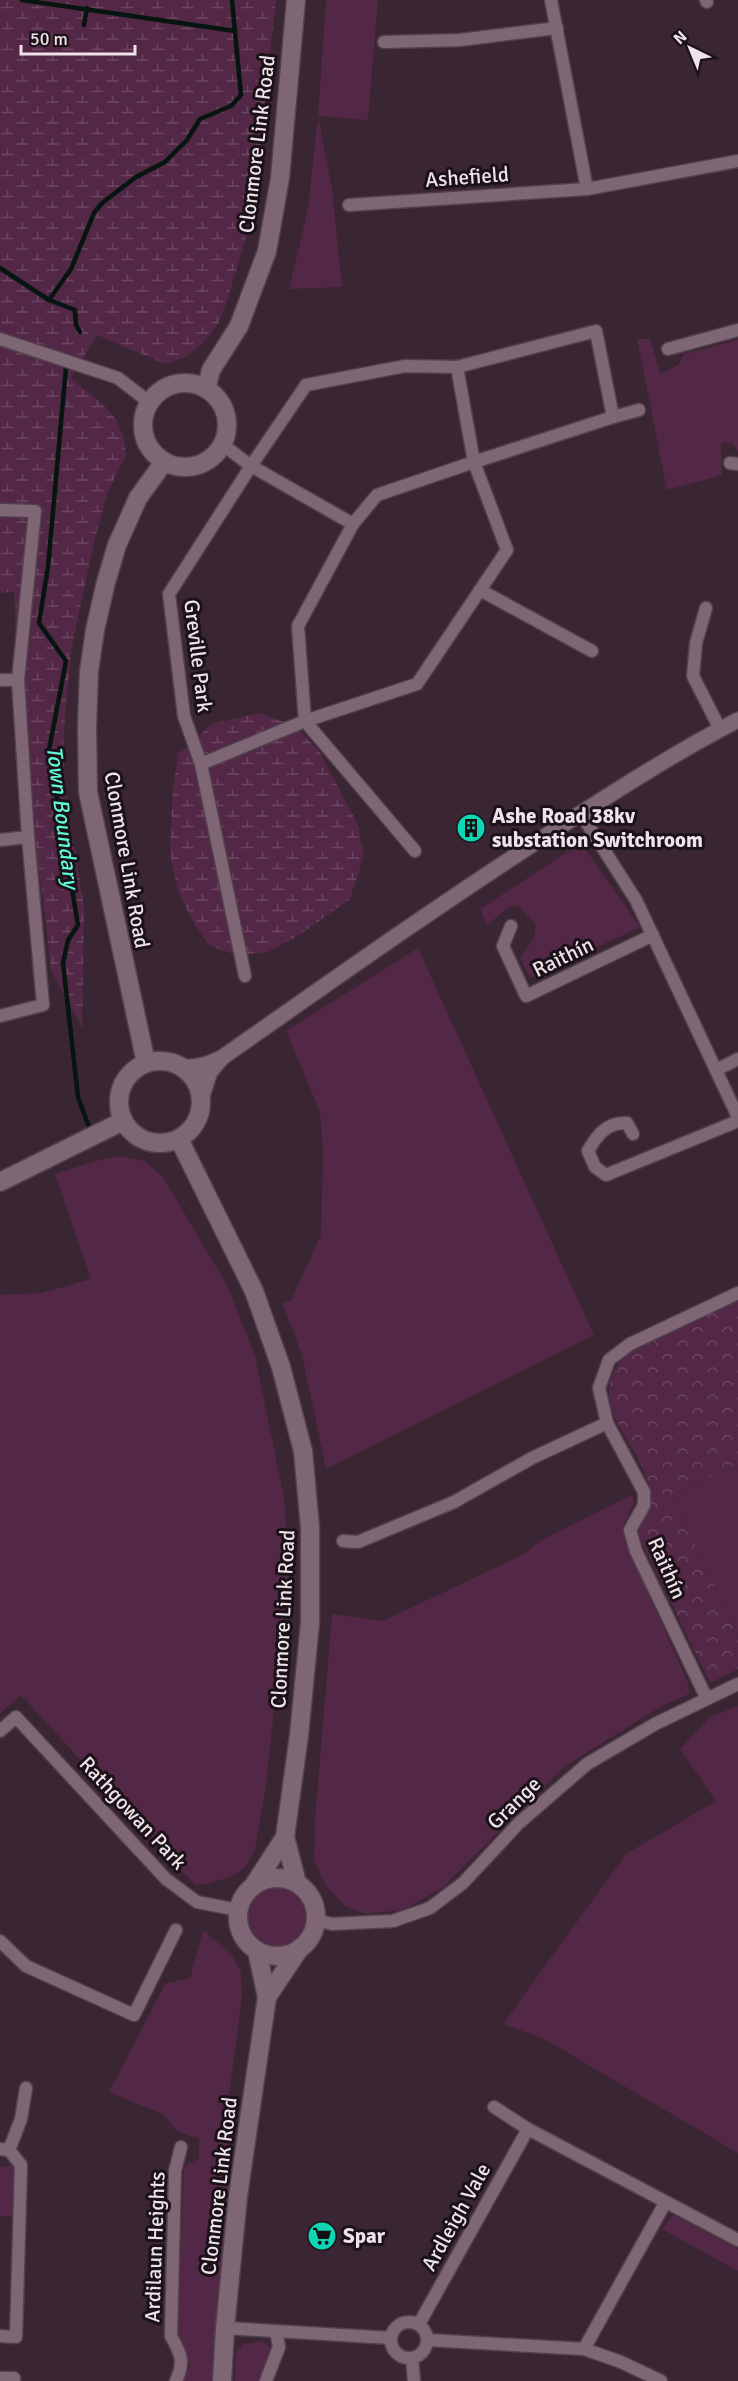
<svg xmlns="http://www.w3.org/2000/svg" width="738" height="2381" viewBox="0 0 738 2381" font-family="Signika,sans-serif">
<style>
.green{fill:#532746}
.forest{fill:url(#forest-crowns)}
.wetland{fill:url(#wetland-marsh)}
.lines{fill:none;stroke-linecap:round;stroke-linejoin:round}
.stream{stroke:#071511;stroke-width:4.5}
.minor-casing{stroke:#52414c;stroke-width:15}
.tertiary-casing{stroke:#52414c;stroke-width:18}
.secondary-casing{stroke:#52414c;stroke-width:21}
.minor{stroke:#7e6675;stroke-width:12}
.tertiary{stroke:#7e6675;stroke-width:15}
.secondary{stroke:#7e6675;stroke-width:18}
.labels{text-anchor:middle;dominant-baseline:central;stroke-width:6;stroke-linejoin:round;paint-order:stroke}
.street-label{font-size:21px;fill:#efe2ea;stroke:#1b1218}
.poi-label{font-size:21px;font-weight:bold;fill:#efe2ea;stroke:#1b1218;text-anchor:start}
.water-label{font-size:22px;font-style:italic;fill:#5ffad9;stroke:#1b1218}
</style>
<defs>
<pattern id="forest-crowns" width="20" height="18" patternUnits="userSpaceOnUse" patternTransform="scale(1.5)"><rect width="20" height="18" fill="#532746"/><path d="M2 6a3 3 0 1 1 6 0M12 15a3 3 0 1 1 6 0" fill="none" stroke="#6c4661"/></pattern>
<pattern id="wetland-marsh" width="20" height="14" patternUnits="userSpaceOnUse" patternTransform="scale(1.5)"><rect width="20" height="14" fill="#532746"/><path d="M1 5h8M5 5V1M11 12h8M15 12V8" fill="none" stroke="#6c4661"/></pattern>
</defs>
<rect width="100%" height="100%" fill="#3a2533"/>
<g class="green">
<polygon points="326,0 378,0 368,120 318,116 332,189 342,287 289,289 308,209 318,116"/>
<polygon points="637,339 650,339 660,374 678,365 684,354 738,340 738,451 733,444 721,443 722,475 667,490"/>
<polygon points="572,849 586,850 640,927 531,978 520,958 534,938 536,925 518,906 511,906 487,925 480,909"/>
<polygon points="418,948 594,1335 326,1469 302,1355 282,1302 291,1301 321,1234 323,1151 320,1112 286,1031"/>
<polygon points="120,1156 144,1161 163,1177 228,1287 255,1356 284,1497 289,1567 266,1786 255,1849 246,1866 233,1876 210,1883 195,1885 21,1695 0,1714 0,1295 41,1293 91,1279 55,1174 99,1160"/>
<polygon points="738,1464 738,1635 672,1495"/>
<polygon points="632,1495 634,1503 623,1526 626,1543 688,1683 689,1694 664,1705 565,1766 442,1888 403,1910 365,1914 345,1906 326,1886 314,1861 315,1819 332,1614 383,1621 524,1554 540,1541"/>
<polygon points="738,1706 738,2153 544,2039 503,2024 626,1854 716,1801 680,1749 710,1717"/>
<circle cx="277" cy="1917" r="29"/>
<polygon points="203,1930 231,1954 241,1971 242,1996 224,2134 236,2158 216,2381 181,2381 190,2366 177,2330 184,2167 199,2158 199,2139 178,2132 164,2115 109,2092 165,1984 190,1978"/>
<polygon points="15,2165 14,2216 0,2216 0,2167"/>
<polygon points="673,2215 738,2249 738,2271 662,2229"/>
<polygon points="263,2341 272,2349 260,2381 235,2381 236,2352 244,2344"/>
</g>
<path class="forest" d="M738 1300V1464L672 1495 738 1635V1669L710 1683 638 1534C640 1522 652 1503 651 1495 645 1443 575 1402 630 1351Z"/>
<g class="wetland">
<polygon points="0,0 276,0 252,218 227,301 218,324 202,344 185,357 165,364 97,335 71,378 105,406 117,421 124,439 126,455 108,492 94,542 72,646 66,703 63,751 67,804 84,907 82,1027 51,971 43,899 21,751 14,592 0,593"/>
<polygon points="259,713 295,726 319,751 358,825 364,855 350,899 298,936 268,952 239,956 210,946 195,925 178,891 170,854 172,799 178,754 212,724"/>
</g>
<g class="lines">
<g class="stream">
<polyline points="22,0 235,31"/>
<polyline points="84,25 87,8"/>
<polyline points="0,268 49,300 75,310 76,325 80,332"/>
<polyline points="49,300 71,269 94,213 102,203 136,177 165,162 187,140 200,119 231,106 241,95 232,0"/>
<polyline points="66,367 48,567 39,623 66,661 49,750 78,925 68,940 63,963 78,1097 89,1127"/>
</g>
<g class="minor-casing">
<g id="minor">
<polyline points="551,0 587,189"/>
<polyline points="706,0 707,2"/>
<polyline points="384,42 460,40 557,28"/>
<polyline points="349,205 587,189 738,161"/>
<polyline points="0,339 118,378 149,402"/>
<polyline points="668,349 738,330"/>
<polygon points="405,366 457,367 474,462 377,495 353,524 298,626 305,721 201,764 184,716 169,594 251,466 306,385"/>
<polyline points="613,417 639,410"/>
<polyline points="222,444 251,466 353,524"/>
<polyline points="730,463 738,464"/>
<polyline points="0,510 35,511 18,680"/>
<polyline points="480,590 592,651"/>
<polyline points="706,608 696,643 693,676 720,729"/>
<polyline points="0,680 18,680 28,837 0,840"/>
<polyline points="201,764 245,976"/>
<polyline points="581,814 636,900 738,1117"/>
<polyline points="415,851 305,721 417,684 507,550 474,462 613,417 596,331 457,367"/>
<polyline points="511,926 503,946 526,996 653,935"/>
<polyline points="0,1016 43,1005 28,837"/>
<polyline points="716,1070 738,1059"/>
<path d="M633 1134 627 1123C607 1122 597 1135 588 1151L595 1167 606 1175 738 1121"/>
<polyline points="343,1541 358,1542 454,1502 532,1458 607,1423"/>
<polyline points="706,1697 636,1551 630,1530 644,1505 644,1492 607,1423 599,1388 609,1360 630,1344 738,1293"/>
<polyline points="0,1731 16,1717 166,1879 197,1902 238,1910"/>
<polyline points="316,1920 332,1924 393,1921 430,1908 463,1883 519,1823 587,1764 655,1724 738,1684"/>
<polyline points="0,1941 26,1966 134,2015 176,1930"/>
<polyline points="494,2107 528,2129 738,2240"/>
<polyline points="0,2149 9,2150 21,2119 26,2088"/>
<circle cx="409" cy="2340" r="18"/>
<polyline points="419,2324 528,2129"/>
<polyline points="225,2328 391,2338"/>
<polyline points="0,2336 16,2337 21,2165 9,2150"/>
<polyline points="428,2340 584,2349 621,2362 661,2381"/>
<polyline points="584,2349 665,2203"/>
<polyline points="412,2358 414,2381"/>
<polyline points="0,2378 14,2378 14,2381"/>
<path d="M176 2381C185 2361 181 2354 171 2336L175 2171 181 2147"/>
<polyline points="266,2381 279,2347 276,2331"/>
</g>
</g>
<g class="tertiary-casing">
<g id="tertiary">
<path d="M181 1067C198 1068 209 1064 223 1057 334 979 444 901 558 828 617 790 676 752 738 720"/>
<polyline points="201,1099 210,1072 221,1059"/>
</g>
</g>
<g class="secondary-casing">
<g id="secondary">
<circle cx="185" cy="425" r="42"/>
<polyline points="206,389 211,370 239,326 267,251 280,178 296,0"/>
<circle cx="160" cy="1102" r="41"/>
<polyline points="146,1063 88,792 87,727 89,671 95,630 106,582 117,545 138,498 164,462"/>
<polyline points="179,1139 254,1291 281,1367 303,1451 310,1527 310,1623 299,1735 285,1837 297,1883"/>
<polyline points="0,1182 123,1121"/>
<circle cx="277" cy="1917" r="39"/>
<polyline points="254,1885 285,1837"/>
<polyline points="267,1997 300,1948"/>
<polyline points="222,2381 225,2328 238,2196 267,1997 257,1951"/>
</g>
</g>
<use href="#minor" class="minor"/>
<use href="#tertiary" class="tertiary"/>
<use href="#secondary" class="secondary"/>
</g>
<defs>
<g id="building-disc" transform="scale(1.5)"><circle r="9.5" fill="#0ed5b4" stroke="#1b1218"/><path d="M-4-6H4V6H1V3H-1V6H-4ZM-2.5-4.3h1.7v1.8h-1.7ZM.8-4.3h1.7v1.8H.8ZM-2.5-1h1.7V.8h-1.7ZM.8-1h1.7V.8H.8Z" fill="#111"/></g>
<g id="supermarket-disc" transform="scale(1.5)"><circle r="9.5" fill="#0ed5b4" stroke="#1b1218"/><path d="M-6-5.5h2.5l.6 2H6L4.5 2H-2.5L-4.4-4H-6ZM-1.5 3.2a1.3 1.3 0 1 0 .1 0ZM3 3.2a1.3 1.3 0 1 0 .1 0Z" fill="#111"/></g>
</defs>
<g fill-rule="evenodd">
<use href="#building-disc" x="471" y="828"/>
<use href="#supermarket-disc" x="322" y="2236"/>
</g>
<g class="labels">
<g class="street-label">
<text transform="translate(257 144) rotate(-83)">Clonmore Link Road</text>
<text transform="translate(467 177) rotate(-4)">Ashefield</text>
<text transform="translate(198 656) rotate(83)">Greville Park</text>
<text transform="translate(127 860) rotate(80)">Clonmore Link Road</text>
<text transform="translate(563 957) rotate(-26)">Raithín</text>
<text transform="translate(667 1568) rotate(66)">Raithín</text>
<text transform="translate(283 1619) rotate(-87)">Clonmore Link Road</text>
<text transform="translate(514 1803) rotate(-44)">Grange</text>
<text transform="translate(133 1813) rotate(47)">Rathgowan Park</text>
<text transform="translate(219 2186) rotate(-83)">Clonmore Link Road</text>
<text transform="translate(456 2217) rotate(-61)">Ardleigh Vale</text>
<text transform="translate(155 2247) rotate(-88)">Ardilaun Heights</text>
</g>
<g class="poi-label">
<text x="492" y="816">Ashe Road 38kv<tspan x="492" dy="24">substation Switchroom</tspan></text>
<text x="343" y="2236">Spar</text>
</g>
<g class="water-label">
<text transform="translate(63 817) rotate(83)">Town Boundary</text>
</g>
</g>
<g transform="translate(690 48) rotate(317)" stroke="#1b1218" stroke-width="4.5" paint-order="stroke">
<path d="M0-4.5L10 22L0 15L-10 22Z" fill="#efe2ea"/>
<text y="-9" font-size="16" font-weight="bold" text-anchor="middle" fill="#efe2ea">N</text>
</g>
<path d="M21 45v9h114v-9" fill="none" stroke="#efe2ea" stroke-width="3"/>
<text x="30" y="45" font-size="18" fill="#efe2ea" stroke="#1b1218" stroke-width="4.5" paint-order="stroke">50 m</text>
</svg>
